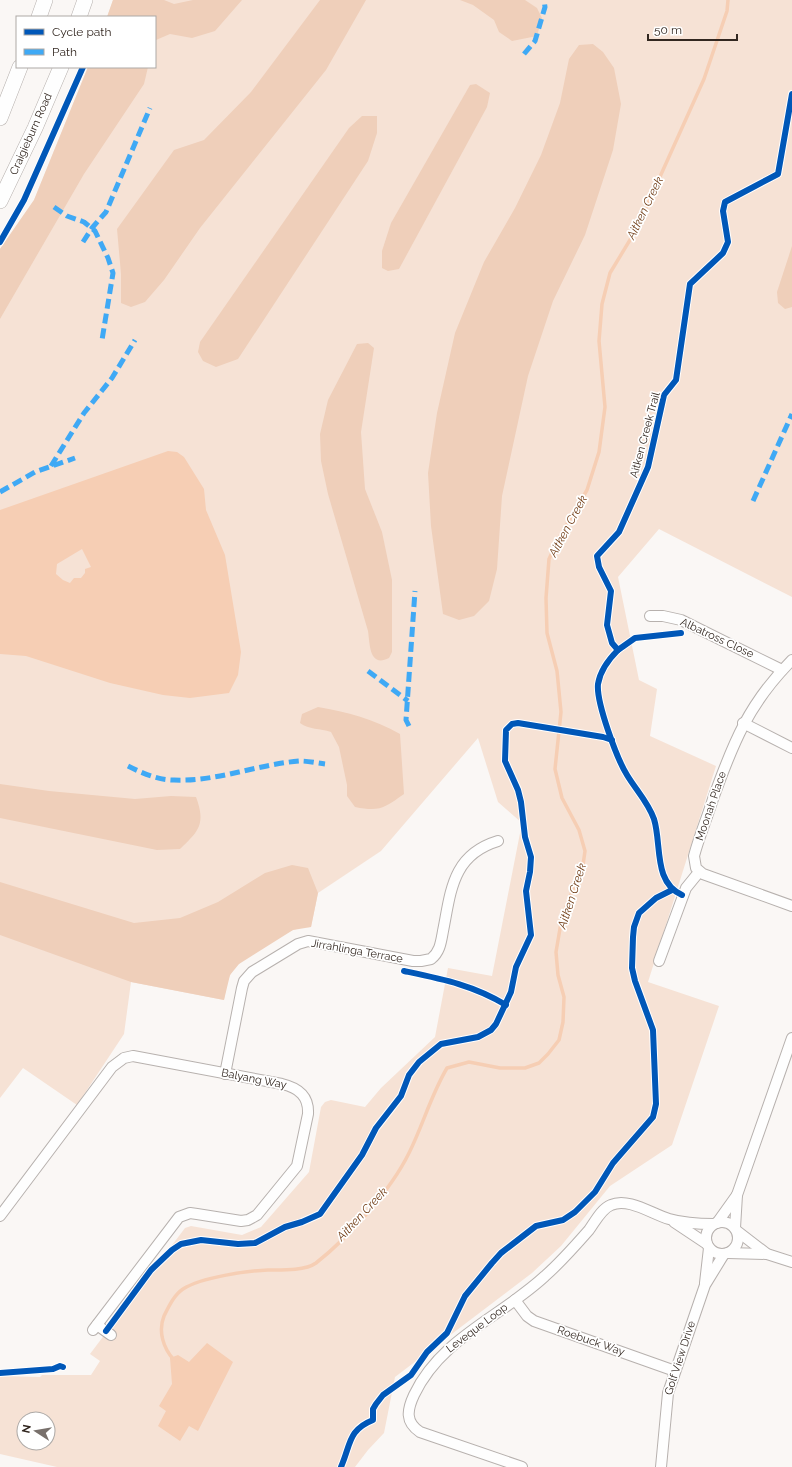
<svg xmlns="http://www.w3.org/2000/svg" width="792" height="1467" viewBox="0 0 792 1467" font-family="Raleway,sans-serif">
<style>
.green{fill:#f6e2d5;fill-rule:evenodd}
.forest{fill:#efcfba}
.water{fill:#f6ceb4;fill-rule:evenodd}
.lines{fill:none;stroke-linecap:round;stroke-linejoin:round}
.stream{stroke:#f6ceb4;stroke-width:3.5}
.minor-casing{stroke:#b7b1ae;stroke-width:12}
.primary-casing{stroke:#b7b1ae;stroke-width:16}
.minor{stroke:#fefefe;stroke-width:10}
.primary{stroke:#fefefe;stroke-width:15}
.quiet{stroke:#3fa9f5;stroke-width:5;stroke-dasharray:10 5;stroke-linecap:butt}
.cycleway-casing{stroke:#fff;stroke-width:8}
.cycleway{stroke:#0057b8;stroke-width:6}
.labels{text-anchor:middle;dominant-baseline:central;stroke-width:3.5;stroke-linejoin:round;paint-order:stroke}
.street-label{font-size:11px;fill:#322720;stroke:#fff}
.water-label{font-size:12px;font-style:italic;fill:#713d16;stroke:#fff}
</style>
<rect width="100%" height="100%" fill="#faf7f5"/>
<path class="green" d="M113 0H792V597L659 529 618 577 639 680 657 689 650 736 716 766 648 982 719 1006 672 1145 610 1186 561 1246 532 1273 395 1377 384 1433 368 1450 355 1467H57L0 1454V1376L40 1377 42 1375H91L100 1361 90 1354 185 1228 191 1226 242 1235 261 1227 309 1172 321 1107 325 1102 331 1100 365 1107 381 1088 435 1037 448 968 492 976 522 823 498 802 478 738 381 851 318 893 311 927C305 927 299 928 293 930 280 936 240 959 233 970 227 979 226 989 224 1000L131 982 124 1034 77 1105 23 1068 0 1098V249L34 200 88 67H155V17H107ZM24 1419H48V1443H24Z"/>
<g class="forest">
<polygon points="113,0 164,0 174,4 193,0 242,0 215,31 192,38 170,34 156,40 155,42 155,17 107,17"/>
<polygon points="320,0 366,0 326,70 200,228 164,280 145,302 131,307 121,303 121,274 117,229 174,150 204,140 251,92"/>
<polygon points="460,0 525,0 537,8 542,18 537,36 512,41 499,32 494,20 473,5"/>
<polygon points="593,44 603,52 614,68 621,104 613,150 585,235 553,301 528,376 502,496 497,569 489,601 474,616 459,620 443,614 431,526 428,473 437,413 455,333 484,262 515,208 541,155 560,103 569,59 579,45"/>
<polygon points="88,67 148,67 144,84 84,174 0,319 0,249 34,200"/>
<polygon points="476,84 490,93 487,107 399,269 388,271 382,268 382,251 391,223 470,85"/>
<polygon points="362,116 377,116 377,133 368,161 238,359 216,367 203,361 198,352 200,342 349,128"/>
<polygon points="792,246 792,307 785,309 778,303 777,292"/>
<path d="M368 343 374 348 361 432 365 489 382 532 392 580V652L389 658C369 668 370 644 368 631L328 494 321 461 320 434 328 400 357 344Z"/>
<path d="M318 707C347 712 374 719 400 734L404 794C384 808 380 812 355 807L347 796V785L339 747 331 732C320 728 309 730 300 723L302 714Z"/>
<path d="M0 784 49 791 135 799 171 796 196 797C206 824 199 831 180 849L157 850 0 818Z"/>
<polygon points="292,865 308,868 318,893 311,927 293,930 239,964 230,975 224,1000 131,982 0,935 0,882 134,923 180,918 218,902 265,873"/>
</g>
<g class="water">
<path d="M168 451 177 452 184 457 204 489 206 510 225 555 241 652 238 675 229 693 190 698 163 695 110 683 26 656 0 654V510ZM82 549 91 567 85 569V573L81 578H74L70 583 63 580 56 574 57 564Z"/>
<polygon points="207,1343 233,1362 198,1431 189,1426 180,1441 158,1426 166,1411 159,1406 172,1384 170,1358 178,1355 189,1362"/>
</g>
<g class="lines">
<path class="stream" d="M174 1360C163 1348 158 1331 164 1316 169 1306 174 1295 183 1289 202 1277 247 1271 268 1270 281 1270 305 1271 316 1263 348 1238 391 1190 409 1153 423 1125 431 1095 447 1068L469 1062 500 1068H525L539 1063 548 1054 559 1040 563 1022 564 997 558 975 556 952 562 917 583 865 585 851 579 830 562 798 555 769 561 712 557 671 547 633 546 598 549 559 560 536 587 490 599 452 605 407 599 341 602 304 610 273 636 230 704 79 727 11 728 0"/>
<g class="minor-casing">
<g id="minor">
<polyline points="650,616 663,616 681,620 782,670"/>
<path d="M792 660C749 703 733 743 713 799 707 818 699 837 694 856L696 868 703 874 792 906"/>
<polyline points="743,723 792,748"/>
<polyline points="659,961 686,888 699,872"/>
<path d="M225 1074 242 988 244 981 252 972 298 944 308 941 413 961H421L431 959C440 952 441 942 443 931 451 891 452 855 498 841"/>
<path d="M0 1216 112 1067 124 1058 133 1056 282 1084C299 1088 309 1096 308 1114L297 1166 257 1215 248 1220 241 1221 197 1214 190 1213 179 1217 93 1330"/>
<circle cx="722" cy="1238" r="16"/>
<polyline points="674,1222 707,1244"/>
<polyline points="717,1223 737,1195"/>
<polyline points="735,1228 737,1195 792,1038"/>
<polyline points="737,1231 767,1254 792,1262"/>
<polyline points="728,1253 767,1254"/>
<polyline points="705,1283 709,1248"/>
<polyline points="515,1300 527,1316 534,1321 675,1371"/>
<polyline points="97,1325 111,1335"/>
<path d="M522 1467 420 1432C405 1422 407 1410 414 1395 441 1338 501 1317 545 1276 561 1262 575 1246 589 1230 595 1222 601 1209 611 1205 628 1197 652 1214 669 1219 683 1223 699 1224 714 1224"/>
<polyline points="661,1467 668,1393 705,1285 724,1254"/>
</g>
</g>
<g class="primary-casing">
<g id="primary">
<polyline points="39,17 45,0"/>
<polyline points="79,17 85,0"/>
<polyline points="0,118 20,67"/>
<polyline points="0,201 35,128 61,67"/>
</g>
</g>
<use href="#minor" class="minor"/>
<use href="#primary" class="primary"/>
<g class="quiet">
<polyline points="524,54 535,41 545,7 544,0"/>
<polyline points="54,207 67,216 84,222 95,231 108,258 113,273 102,340"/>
<polyline points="83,242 92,228 106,212 150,108"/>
<polyline points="51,466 84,413 112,378 135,340"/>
<polyline points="0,492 35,472 75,458"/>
<polyline points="753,501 792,414"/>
<polyline points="368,671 408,701"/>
<polyline points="409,726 406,720 415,591"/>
<path d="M128 766C142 773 157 780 174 780 217 782 258 764 300 761 308 761 317 763 325 764"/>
</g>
<g class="cycleway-casing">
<g id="cycleway">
<polyline points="0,242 24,200 83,67"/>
<polyline points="618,650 635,638 681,633"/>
<path d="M682 895C653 882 662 845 654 819 648 802 636 790 627 775 617 759 596 702 598 684 600 671 609 659 618 650L612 643 607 625 611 591 599 567 597 556 619 532 648 467 664 395 676 380 690 284 723 253 728 242 723 211 725 202 778 174 792 94"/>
<path d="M404 971C442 979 473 985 506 1005"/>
<polyline points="106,1331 151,1270 172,1250 181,1244 201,1240 238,1244 255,1243 285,1227 302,1222 320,1214 362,1155 376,1128 401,1096 409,1075 419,1062 441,1044 478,1037 491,1030 496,1024 511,992 516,967 531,935 526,891 530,872 531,857 525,837 521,802 518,790 505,761 506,730 512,724 518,723 603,737 612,740"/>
<polyline points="0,1373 53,1369 60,1366 63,1367"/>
<path d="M341 1467C351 1444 348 1430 373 1420V1409L376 1404 383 1395 411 1375 427 1352 447 1333 465 1296 492 1263 501 1253 536 1226 563 1220 575 1212 595 1192 613 1163 653 1117 656 1104 653 1030 635 981 632 968 633 937 634 927 639 913 656 898 672 890"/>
</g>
</g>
<use href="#cycleway" class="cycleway"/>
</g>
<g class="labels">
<g class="street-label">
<text transform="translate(31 134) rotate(-66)">Craigieburn Road</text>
<text transform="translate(645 435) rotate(-75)">Aitken Creek Trail</text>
<text transform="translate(717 638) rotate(25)">Albatross Close</text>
<text transform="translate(711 806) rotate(-71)">Moonah Place</text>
<text transform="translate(357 951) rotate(10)">Jirrahlinga Terrace</text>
<text transform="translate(254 1079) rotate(11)">Balyang Way</text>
<text transform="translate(477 1328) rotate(-37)">Leveque Loop</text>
<text transform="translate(591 1341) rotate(19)">Roebuck Way</text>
<text transform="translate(680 1358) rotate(-72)">Golf View Drive</text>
</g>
<g class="water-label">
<text transform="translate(645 208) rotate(-64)">Aitken Creek</text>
<text transform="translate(568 526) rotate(-62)">Aitken Creek</text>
<text transform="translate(572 896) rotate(-72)">Aitken Creek</text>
<text transform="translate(362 1214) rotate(-47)">Aitken Creek</text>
</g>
</g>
<rect x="16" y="16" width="140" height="52" fill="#ffffff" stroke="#ada9a6"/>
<rect x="24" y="29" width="20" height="6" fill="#0057b8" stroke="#ada9a6"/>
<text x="52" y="36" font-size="12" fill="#322720">Cycle path</text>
<rect x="24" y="49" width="20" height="6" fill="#3fa9f5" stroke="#ada9a6"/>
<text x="52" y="56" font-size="12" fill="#322720">Path</text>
<g transform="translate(36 1431) rotate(282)"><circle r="19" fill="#ffffff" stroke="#ada9a6"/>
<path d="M0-3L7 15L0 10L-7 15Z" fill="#78706b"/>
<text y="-6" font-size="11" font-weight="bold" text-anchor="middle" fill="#322720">N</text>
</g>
<path d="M648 34v6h89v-6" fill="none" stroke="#322720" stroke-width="2"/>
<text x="654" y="34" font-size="12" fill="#322720" stroke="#ffffff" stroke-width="3" paint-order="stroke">50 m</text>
</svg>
